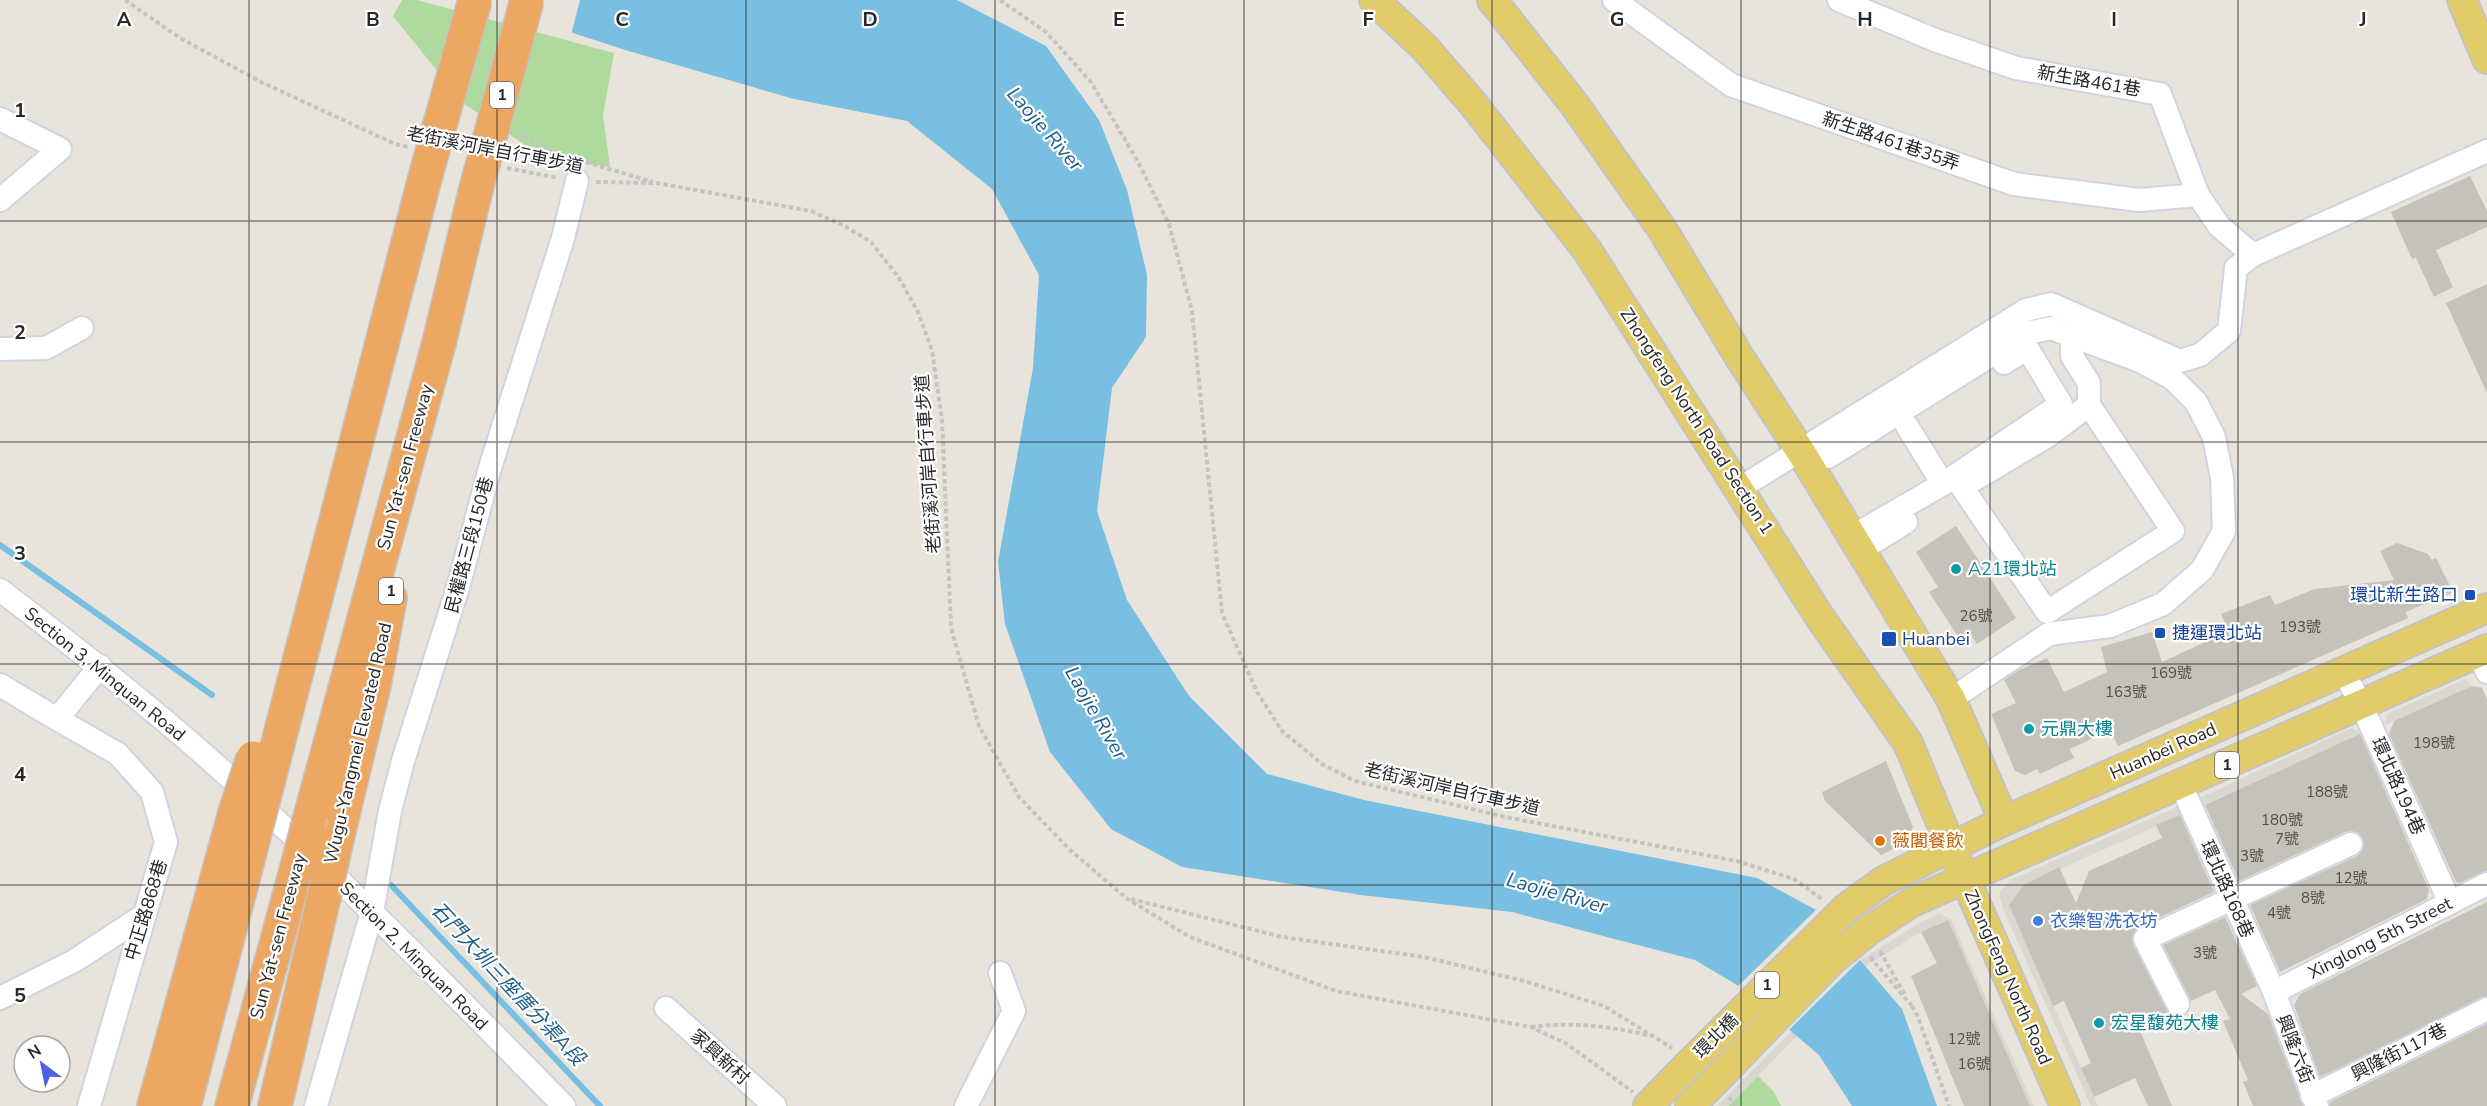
<svg xmlns="http://www.w3.org/2000/svg" width="2487" height="1106" viewBox="0 0 2487 1106" font-family="'Nunito Sans','Noto Sans TC',sans-serif">
<style>
.green{fill:#aeda9d}
.plaza{fill:#dad7d2}
.water{fill:#79bfe1}
.pier{fill:#e9e4db}
.lines{fill:none;stroke-linecap:round;stroke-linejoin:round}
.stream{stroke:#79bfe1;stroke-width:6}
.building{fill:#c5c2ba}
.minor-casing{stroke:#d1d3e0;stroke-width:26}
.major-casing{stroke:#c3c3c3;stroke-width:32}
.highway-casing{stroke:#c3c3c3;stroke-width:36}
.path{stroke:#c3c3c3;stroke-width:4;stroke-dasharray:4.5 3;stroke-linecap:butt}
.minor{stroke:#fff;stroke-width:22}
.major{stroke:#e1cc69;stroke-width:28}
.highway{stroke:#eca763;stroke-width:33}
.major-bridge-casing{stroke:#c3c3c3;stroke-width:32;stroke-linecap:butt}
.highway-bridge-casing{stroke:#c3c3c3;stroke-width:36;stroke-linecap:butt}
.major-bridge{stroke:#e1cc69;stroke-width:28}
.highway-bridge{stroke:#eca763;stroke-width:33}
.grid{fill:none;stroke:#282828;stroke-width:1.5;stroke-opacity:0.55}
.culture-dot{fill:#0f9aa8;stroke:#fff;stroke-width:2}
.transit-dot{fill:#1a4fb4;stroke:#fff;stroke-width:2}
.food-dot{fill:#e8710a;stroke:#fff;stroke-width:2}
.shop-dot{fill:#3f7fe0;stroke:#fff;stroke-width:2}
.labels{text-anchor:middle;dominant-baseline:central;stroke-width:4.5;stroke-linejoin:round;paint-order:stroke}
.number-label{font-size:15px;fill:#4f4e4c}
.shield{fill:#fff;stroke:#686868;stroke-width:1.5}
.shield-label{font-size:16px;font-weight:bold;fill:#282828}
.street-label{font-size:18px;fill:#282828;stroke:#fff}
.culture-label{font-size:18px;fill:#0d838f;stroke:#fff;text-anchor:start}
.transit-label{font-size:18px;fill:#164399;stroke:#fff;text-anchor:start}
.food-label{font-size:18px;fill:#c56008;stroke:#fff;text-anchor:start}
.shop-label{font-size:18px;fill:#366cbe;stroke:#fff;text-anchor:start}
.water-label{font-size:20px;font-style:italic;fill:#1b5d89;stroke:#fff}
.grid-label{font-size:20px;text-anchor:middle;font-weight:bold;fill:#282828;stroke:#fff;stroke-width:4.5;stroke-linejoin:round;paint-order:stroke}
</style>
<rect width="100%" height="100%" fill="#e9e4db"/>
<g class="green">
<polygon points="402,0 417,0 614,53 603,115 610,167 544,158 463,103 393,16"/>
<polygon points="1758,1076 1774,1092 1781,1106 1728,1106"/>
</g>
<g class="plaza">
<polygon points="2465,679 2472,686 2385,725 2387,714"/>
<polygon points="2351,728 2362,734 2202,806 2197,799"/>
<polygon points="2177,807 2186,813 2024,885 2009,905 2098,1106 2091,1106 2003,909 1999,893 2010,880"/>
<polygon points="1939,913 1951,919 2034,1106 2030,1106 1947,920 1921,932 1869,964 1728,1106 1717,1106 1864,958 1916,925"/>
</g>
<polygon class="water" points="472,0 957,0 1046,46 1099,120 1127,190 1147,275 1146,337 1112,388 1097,511 1127,600 1189,696 1267,774 1364,800 1757,878 1818,911 1902,1009 1937,1106 1852,1106 1819,1055 1737,985 1695,960 1512,912 1361,895 1182,867 1111,829 1050,752 1005,624 998,562 1033,368 1039,275 992,189 907,121 794,99 625,50"/>
<g class="pier">
<polygon points="469,0 580,0 571,35"/>
<polygon points="1818,908 1862,958 1787,1032 1736,988"/>
</g>
<g class="lines">
<g class="stream">
<polyline points="0,545 212,695"/>
<polyline points="391,885 600,1106"/>
</g>
</g>
<g class="building">
<polygon points="2470,176 2487,211 2487,227 2436,250 2453,287 2434,297 2416,258 2412,259 2391,212"/>
<polygon points="2487,284 2487,393 2446,303"/>
<polygon points="1956,526 2016,618 1977,644 1969,631 1959,638 1929,592 1938,587 1916,552"/>
<polygon points="2397,543 2428,554 2432,560 2436,558 2453,592 2406,612 2408,618 2118,746 2110,730 2070,749 2074,758 2040,774 2037,769 2025,775 2015,771 1991,714 2016,703 2004,680 2019,670 2047,658 2064,692 2107,672 2101,647 2152,632 2162,662 2229,631 2221,614 2270,595 2275,605 2315,589 2394,580 2380,551"/>
<polygon points="2472,686 2482,688 2487,699 2487,871 2459,883 2456,882 2389,734 2394,721"/>
<polygon points="2360,734 2429,890 2427,899 2280,972 2250,905 2357,856 2362,851 2363,839 2358,833 2345,832 2239,881 2205,805"/>
<polygon points="1886,761 1913,827 1905,843 1881,855 1825,801 1822,792"/>
<polygon points="2180,815 2214,892 2139,927 2132,939 2168,1012 2138,1026 2172,1106 2148,1106 2135,1078 2094,1097 2081,1068 2091,1063 2064,1001 2053,1006 2009,905 2024,885 2059,867 2076,903 2089,871 2162,838 2156,825"/>
<polygon points="2487,902 2487,996 2320,1077 2294,1005 2300,994"/>
<polygon points="2225,917 2257,986 2241,994 2268,1014 2303,1106 2253,1106 2243,1082 2248,1080 2223,1021 2230,1019 2215,990 2191,1001 2163,945"/>
<polygon points="1948,920 2030,1106 1964,1106 1911,976 1937,963 1921,932"/>
<polygon points="2487,1024 2487,1106 2330,1106 2330,1102"/>
</g>
<g class="lines">
<g class="minor-casing">
<g id="minor">
<polyline points="1614,0 1731,85 2014,184 2139,200 2198,195"/>
<polyline points="1839,0 1935,40 2016,68 2160,94 2198,195 2219,226 2253,255"/>
<polyline points="0,119 60,149 0,200"/>
<polyline points="0,349 46,348 82,328"/>
<polyline points="1907,426 1943,484"/>
<polyline points="1801,452 1828,457 2027,333 2051,328 2140,361 2172,378 2196,402 2214,437 2222,478 2224,531 2202,570 2163,604 2110,626 2049,634 1951,699"/>
<polyline points="1972,481 2049,435 2089,405 2089,383 2072,356 2072,336"/>
<polyline points="1962,487 2047,612 2173,531 2089,405"/>
<polyline points="1740,488 2026,310 2051,304 2180,361 2200,355 2229,331 2236,268 2253,255 2487,151"/>
<polyline points="1853,536 1943,484 2061,404 2027,348 2004,363"/>
<polyline points="1861,550 1906,522"/>
<path d="M0 590C71 644 141 699 208 758 332 868 448 988 564 1106"/>
<polyline points="2478,653 2487,672"/>
<polyline points="2343,671 2362,706 2450,903"/>
<polyline points="0,685 57,719"/>
<polyline points="2181,785 2274,992 2317,1106"/>
<polyline points="2274,992 2487,884"/>
<polyline points="0,998 74,961 143,916"/>
<polyline points="2178,1004 2145,939 2351,844"/>
<polyline points="666,1008 775,1106"/>
<polyline points="2312,1096 2487,1009"/>
<polyline points="89,1106 166,842 152,792 118,754 57,719 100,666"/>
<polyline points="316,1106 372,912 390,811 403,761 459,584 490,468 563,238 577,181"/>
<polyline points="966,1106 1014,1011 1000,973"/>
</g>
</g>
<g class="major-casing">
<g id="major">
<polyline points="1374,0 1425,48 1474,105 1587,250 1819,616 1908,743 1951,847 2065,1106"/>
<polyline points="1492,0 1574,104 1662,229 1740,358 1801,452 1951,699 2004,821"/>
<polyline points="2462,0 2487,59"/>
<polyline points="1846,908 1885,880 2004,821 2487,608"/>
<polyline points="1868,931 1912,902 2487,649"/>
<polyline points="1648,1106 1689,1064"/>
<polyline points="1690,1106 1713,1083"/>
</g>
</g>
<g class="highway-casing">
<g id="highway">
<polyline points="270,774 426,174"/>
<polyline points="311,814 439,343 476,189"/>
<polyline points="337,839 374,685 390,598"/>
<polyline points="154,1106 235,813"/>
<polyline points="184,1106 255,832"/>
<polyline points="232,1106 296,871"/>
<polyline points="275,1106 324,897"/>
</g>
</g>
<g class="path">
<polyline points="125,0 180,38 261,82 395,144 409,147"/>
<polyline points="1000,0 1046,32 1091,82 1137,160 1169,224 1192,311 1222,613 1257,692 1282,731 1322,764 1355,781 1505,817 1737,861 1794,879 1823,900"/>
<polyline points="517,133 549,151 653,182"/>
<polyline points="507,168 558,178"/>
<polyline points="596,182 657,183 811,211 843,225 871,242 899,278 918,312 932,350 942,420 951,628 979,726 1019,797 1069,849 1126,898 1190,937 1336,991 1531,1027 1567,1044 1633,1092"/>
<polyline points="1131,899 1282,937 1424,957 1524,981 1604,1006 1672,1048"/>
<polyline points="1880,951 1906,997"/>
<polyline points="1870,957 1912,1006"/>
<polyline points="1912,1006 1918,1017 1949,1106"/>
<path d="M1531 1027C1573 1022 1611 1026 1651 1036"/>
<polyline points="1729,1097 1736,1106"/>
</g>
<use href="#minor" class="minor"/>
<use href="#major" class="major"/>
<use href="#highway" class="highway"/>
<g class="major-bridge-casing">
<g id="major-bridge">
<polyline points="1689,1064 1846,908"/>
<polyline points="1713,1083 1832,960 1868,931"/>
</g>
</g>
<g class="highway-bridge-casing">
<g id="highway-bridge">
<polyline points="426,174 475,0"/>
<polyline points="476,189 527,0"/>
<polyline points="235,813 253,758"/>
<polyline points="255,832 270,774"/>
<polyline points="296,871 311,814"/>
<polyline points="324,897 337,839"/>
</g>
</g>
<use href="#major-bridge" class="major-bridge"/>
<use href="#highway-bridge" class="highway-bridge"/>
</g>
<path class="grid" d="M249 0V1106M497 0V1106M746 0V1106M995 0V1106M1244 0V1106M1492 0V1106M1741 0V1106M1990 0V1106M2238 0V1106M0 221H2487M0 442H2487M0 664H2487M0 885H2487"/>
<g class="culture-dot">
<circle cx="1956" cy="569" r="6"/>
<circle cx="2029" cy="729" r="6"/>
<circle cx="2099" cy="1023" r="6"/>
</g>
<g class="transit-dot">
<rect x="2464" y="589" width="12" height="12" rx="3"/>
<rect x="2154" y="627" width="12" height="12" rx="3"/>
<rect x="1881" y="631" width="16" height="16" rx="3"/>
</g>
<circle class="food-dot" cx="1880" cy="841" r="6"/>
<circle class="shop-dot" cx="2038" cy="921" r="6"/>
<g class="labels">
<g class="number-label">
<text x="1976" y="616">26號</text>
<text x="2300" y="627">193號</text>
<text x="2171" y="673">169號</text>
<text x="2126" y="692">163號</text>
<text x="2434" y="743">198號</text>
<text x="2327" y="792">188號</text>
<text x="2282" y="820">180號</text>
<text x="2287" y="839">7號</text>
<text x="2252" y="856">3號</text>
<text x="2351" y="878">12號</text>
<text x="2313" y="898">8號</text>
<text x="2279" y="913">4號</text>
<text x="2205" y="953">3號</text>
<text x="1964" y="1039">12號</text>
<text x="1974" y="1064">16號</text>
</g>
<g class="shield">
<rect x="490" y="82" width="24" height="26" rx="4.5"/>
<rect x="379" y="578" width="24" height="26" rx="4.5"/>
<rect x="2215" y="752" width="24" height="26" rx="4.5"/>
<rect x="1755" y="972" width="24" height="26" rx="4.5"/>
</g>
<g class="shield-label">
<text x="502" y="95">1</text>
<text x="391" y="591">1</text>
<text x="2227" y="765">1</text>
<text x="1767" y="985">1</text>
</g>
<g class="street-label">
<text transform="translate(2089 81) rotate(10)">新生路461巷</text>
<text transform="translate(1891 141) rotate(19)">新生路461巷35弄</text>
<text transform="translate(495 150) rotate(11)">老街溪河岸自行車步道</text>
<text transform="translate(1697 421) rotate(57)">Zhongfeng North Road Section 1</text>
<text transform="translate(928 464) rotate(-94)">老街溪河岸自行車步道</text>
<text transform="translate(405 467) rotate(-75)">Sun Yat-sen Freeway</text>
<text transform="translate(469 545) rotate(-75)">民權路三段150巷</text>
<text transform="translate(105 674) rotate(39)">Section 3, Minquan Road</text>
<text transform="translate(358 743) rotate(-77)">Wugu-Yangmei Elevated Road</text>
<text transform="translate(2163 751) rotate(-24)">Huanbei Road</text>
<text transform="translate(2398 786) rotate(66)">環北路194巷</text>
<text transform="translate(1452 789) rotate(13)">老街溪河岸自行車步道</text>
<text transform="translate(2227 889) rotate(66)">環北路168巷</text>
<text transform="translate(146 910) rotate(-73)">中正路868巷</text>
<text transform="translate(278 936) rotate(-75)">Sun Yat-sen Freeway</text>
<text transform="translate(2380 938) rotate(-27)">Xinglong 5th Street</text>
<text transform="translate(414 956) rotate(45)">Section 2, Minquan Road</text>
<text transform="translate(2008 977) rotate(66)">ZhongFeng North Road</text>
<text transform="translate(1716 1036) rotate(-45)">環北橋</text>
<text transform="translate(2295 1049) rotate(69)">興隆六街</text>
<text transform="translate(2399 1052) rotate(-27)">興隆街117巷</text>
<text transform="translate(720 1057) rotate(42)">家興新村</text>
</g>
<g class="culture-label">
<text x="1968" y="569">A21環北站</text>
<text x="2041" y="729">元鼎大樓</text>
<text x="2111" y="1023">宏星馥苑大樓</text>
</g>
<g class="transit-label">
<text x="2458" y="595" text-anchor="end">環北新生路口</text>
<text x="2172" y="633">捷運環北站</text>
<text x="1902" y="639">Huanbei</text>
</g>
<g class="food-label">
<text x="1892" y="841">薇閣餐飲</text>
</g>
<g class="shop-label">
<text x="2050" y="921">衣樂智洗衣坊</text>
</g>
<g class="water-label">
<text transform="translate(1045 129) rotate(49)">Laojie River</text>
<text transform="translate(1096 713) rotate(60)">Laojie River</text>
<text transform="translate(1557 893) rotate(16)">Laojie River</text>
<text transform="translate(508 984) rotate(47)">石門大圳三座厝分渠A段</text>
</g>
</g>
<g class="grid-label">
<text x="124" y="26">A</text>
<text x="373" y="26">B</text>
<text x="622" y="26">C</text>
<text x="870" y="26">D</text>
<text x="1119" y="26">E</text>
<text x="1368" y="26">F</text>
<text x="1617" y="26">G</text>
<text x="1865" y="26">H</text>
<text x="2114" y="26">I</text>
<text x="2363" y="26">J</text>
<text x="20" y="117">1</text>
<text x="20" y="339">2</text>
<text x="20" y="560">3</text>
<text x="20" y="781">4</text>
<text x="20" y="1002">5</text>
</g>
<g transform="translate(42 1064) rotate(328)"><circle r="28" fill="#ffffff" stroke="#a9a9a9" stroke-width="1.5"/>
<path d="M0-4.5L10 22L0 15L-10 22Z" fill="#4c5fe6"/>
<text y="-9" font-size="16" font-weight="bold" text-anchor="middle" fill="#282828">N</text>
</g>
</svg>
